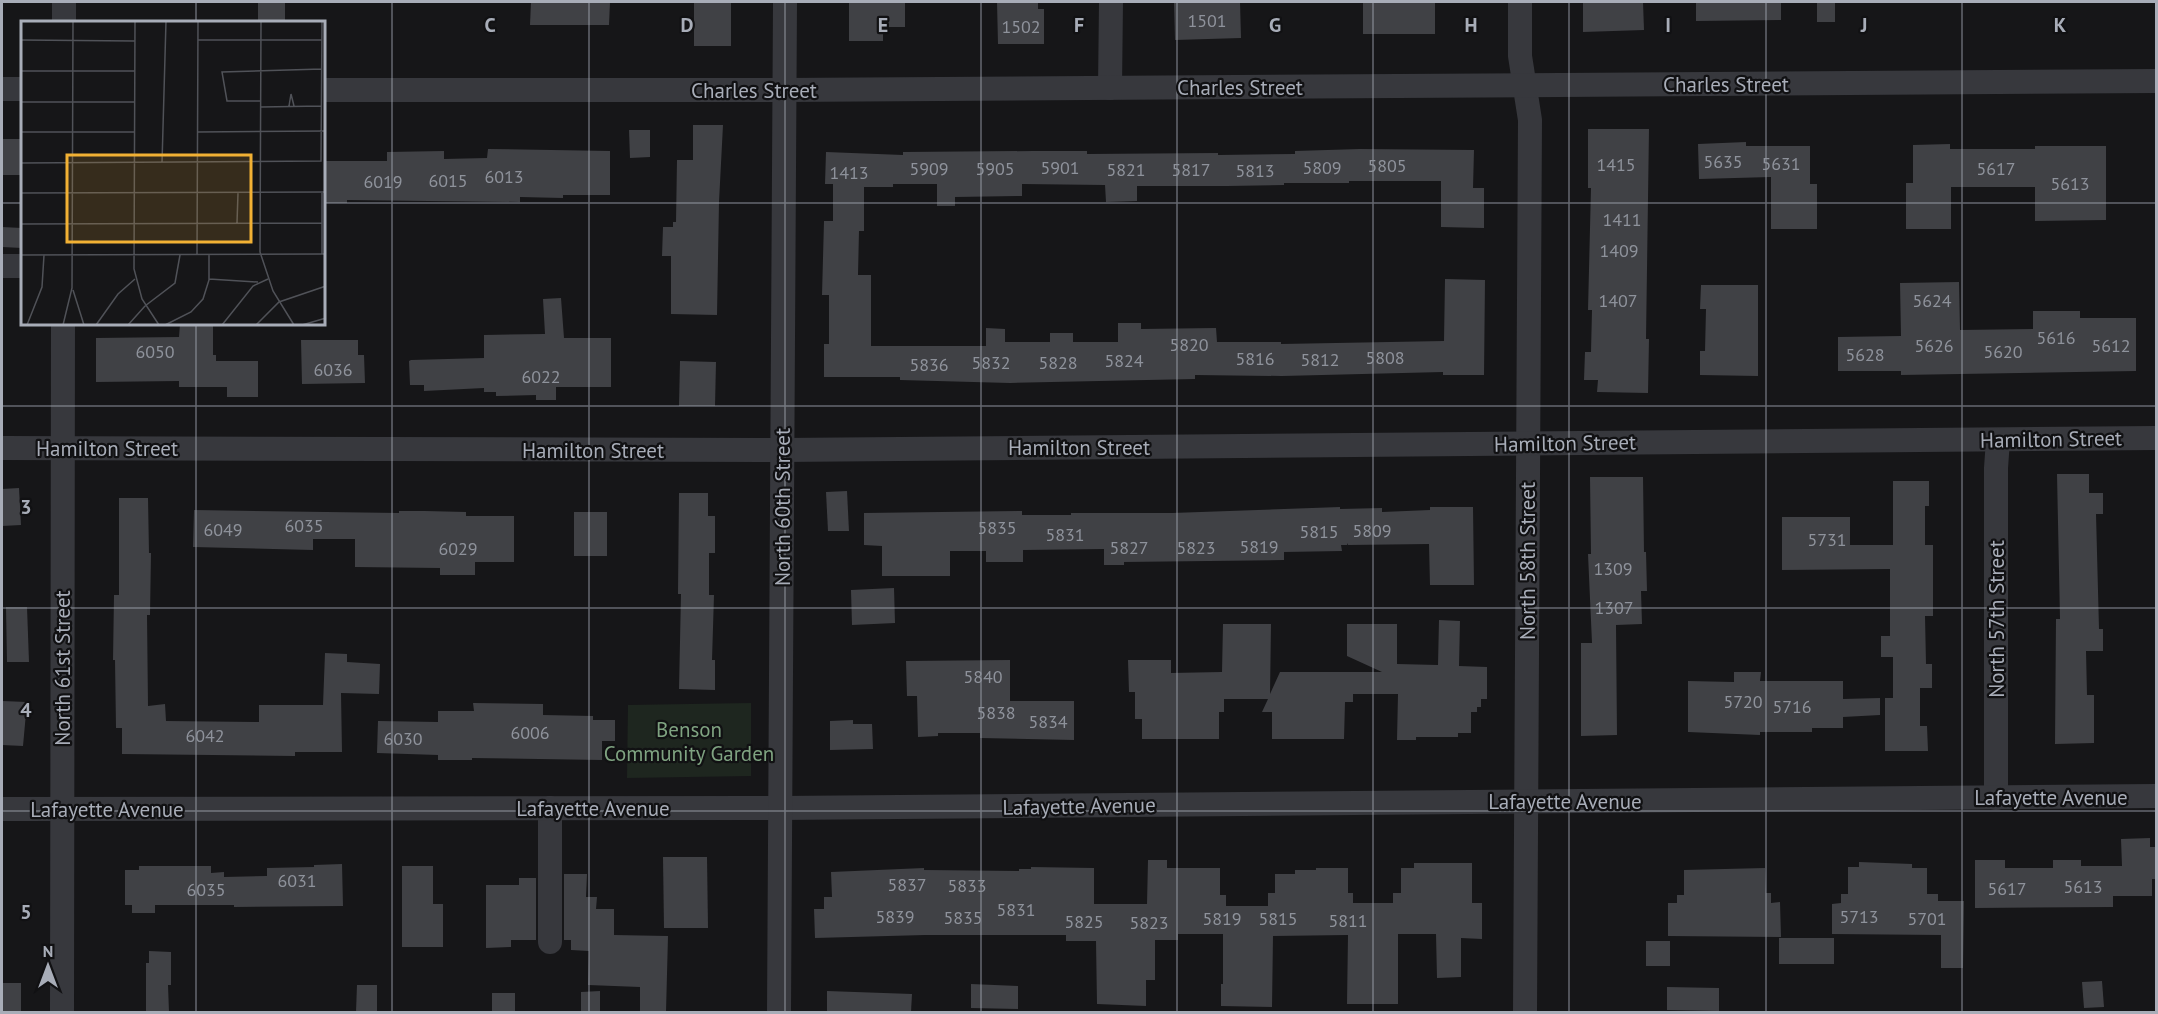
<svg xmlns="http://www.w3.org/2000/svg" width="2158" height="1014" viewBox="0 0 2158 1014" font-family="'PT Sans',sans-serif">
<style>
.green{fill:#1e261f}
.building{fill:#404145}
.lines{fill:none;stroke-linecap:round;stroke-linejoin:round}
.minor{stroke:#37383d;stroke-width:24}
.grid{fill:none;stroke:#a8adb8;stroke-width:1.5;stroke-opacity:0.55}
.labels{text-anchor:middle;dominant-baseline:central;stroke-width:4.5;stroke-linejoin:round;paint-order:stroke}
.number-label{font-size:18px;fill:#8e929b}
.street-label{font-size:21px;fill:#a8adb8;stroke:#111113}
.park-label{font-size:21px;fill:#7fa381;stroke:#111113}
.inset-road{fill:none;stroke:#505258;stroke-width:1.5}
.view{fill:#f2b134;fill-opacity:0.15;stroke:#f2b134;stroke-width:3}
.inset-edge{fill:none;stroke:#a8adb8;stroke-width:3}
.grid-label{font-size:20px;text-anchor:middle;font-weight:bold;fill:#a8adb8;stroke:#111113;stroke-width:4.5;stroke-linejoin:round;paint-order:stroke}
</style>
<rect width="100%" height="100%" fill="#161618"/>
<polygon class="green" points="751,703 751,776 627,778 628,705"/>
<g class="building">
<rect x="258" y="2" width="27" height="20"/>
<polygon points="531,2 610,2 609,25 530,25"/>
<rect x="694" y="2" width="37" height="44"/>
<polygon points="849,2 905,2 905,27 883,27 883,41 849,41"/>
<polygon points="997,2 1038,2 1038,9 1044,9 1044,44 998,44"/>
<polygon points="1174,2 1240,2 1241,38 1175,40"/>
<rect x="1363" y="2" width="72" height="32"/>
<polygon points="1583,2 1643,2 1644,30 1583,32"/>
<polygon points="1696,2 1781,2 1781,20 1696,21"/>
<rect x="1817" y="2" width="18" height="20"/>
<polygon points="693,125 723,125 719,202 717,315 671,314 671,256 662,256 663,227 673,227 673,222 676,222 677,160 693,160"/>
<polygon points="1588,129 1649,129 1646,339 1649,339 1648,393 1597,392 1598,380 1584,380 1585,352 1591,352 1592,310 1588,310 1591,188 1588,188"/>
<polygon points="629,130 650,130 650,157 630,158"/>
<rect x="2" y="139" width="20" height="36"/>
<polygon points="1746,142 1746,146 1810,146 1810,184 1817,184 1817,229 1771,229 1771,177 1699,179 1698,144"/>
<polygon points="1950,144 1950,149 2035,149 2035,146 2106,146 2106,220 2035,221 2035,187 1951,187 1951,229 1906,229 1906,183 1913,183 1913,145"/>
<polygon points="488,149 610,151 610,195 563,195 563,198 520,197 520,202 347,200 347,203 324,203 324,161 387,161 387,152 444,151 444,159 487,158"/>
<polygon points="1360,149 1474,150 1473,188 1484,188 1484,228 1441,227 1441,181 1349,181 1349,183 1284,183 1284,185 1227,186 1137,186 1137,201 1106,202 1105,185 1022,184 1022,196 955,197 955,206 937,206 937,184 893,184 893,187 864,187 864,231 859,231 858,275 871,275 871,346 986,346 986,328 1005,329 1005,342 1050,342 1050,333 1073,333 1073,342 1118,342 1118,323 1141,323 1141,329 1216,328 1217,342 1281,342 1281,344 1444,341 1445,279 1485,280 1484,375 1443,375 1443,372 1282,376 1195,375 1195,379 1010,383 900,380 900,377 824,377 824,344 829,344 829,295 822,295 824,221 833,221 833,184 825,184 826,152 903,155 903,152 1034,151 1087,151 1087,154 1218,153 1218,155 1295,154 1295,151"/>
<polygon points="2,227 22,228 22,248 2,247"/>
<polygon points="1959,282 1960,330 2033,329 2033,311 2080,311 2080,318 2136,318 2136,371 1901,375 1901,371 1838,371 1838,337 1901,336 1900,283"/>
<polygon points="1701,285 1758,285 1758,376 1700,375 1700,351 1705,351 1706,309 1700,309"/>
<polygon points="561,298 564,338 611,338 611,387 556,387 556,400 536,400 536,395 496,396 496,392 484,392 484,388 424,391 424,385 410,385 409,361 411,360 484,358 484,335 545,334 543,299"/>
<polygon points="180,324 213,324 213,355 216,355 216,361 258,361 258,397 227,397 227,387 179,387 179,381 96,382 96,338 179,337"/>
<polygon points="301,340 358,340 358,355 364,355 365,383 302,384"/>
<polygon points="680,361 716,362 715,406 679,406"/>
<polygon points="2057,474 2089,474 2089,493 2103,493 2103,514 2096,514 2099,629 2103,629 2103,651 2086,651 2087,695 2094,695 2094,743 2055,744 2056,619 2060,619"/>
<polygon points="1590,477 1643,477 1644,552 1646,552 1647,591 1641,591 1642,624 1616,625 1617,735 1581,736 1581,643 1592,643 1588,554 1591,554"/>
<polygon points="1893,481 1929,481 1929,506 1925,506 1925,545 1933,545 1933,616 1925,616 1926,664 1932,664 1932,688 1920,688 1920,726 1927,726 1928,751 1885,751 1885,698 1893,698 1893,657 1881,657 1881,636 1890,636 1890,569 1782,570 1782,517 1850,517 1850,545 1893,545"/>
<polygon points="19,488 21,525 2,526 2,489"/>
<polygon points="847,491 849,531 828,531 826,492"/>
<polygon points="679,493 708,493 708,516 715,516 715,553 709,553 709,595 714,595 712,660 715,660 715,690 679,689 681,594 678,594"/>
<polygon points="119,498 148,498 149,553 151,553 150,615 147,615 148,706 165,704 166,721 259,722 259,705 323,705 325,653 347,654 347,662 380,664 379,694 341,693 342,752 295,752 295,756 122,754 122,728 116,728 115,660 113,660 114,595 119,595"/>
<polygon points="1340,507 1340,509 1382,508 1382,512 1430,510 1430,507 1473,507 1474,585 1430,585 1429,544 1348,545 1348,543 1347,545 1341,545 1342,551 1284,552 1284,560 1124,562 1124,565 1104,565 1104,549 1023,550 1023,562 986,562 986,551 950,551 950,576 882,576 882,546 864,545 864,513 1022,511 1022,515 1071,515 1071,513 1172,513"/>
<polygon points="194,510 399,513 399,511 425,511 466,512 466,516 514,516 514,562 475,562 475,575 440,575 440,568 355,567 355,539 313,539 313,550 193,547"/>
<rect x="574" y="512" width="33" height="44"/>
<polygon points="894,588 895,623 852,625 851,590"/>
<polygon points="6,607 27,607 29,662 7,662"/>
<polygon points="1439,620 1460,621 1459,666 1487,667 1487,699 1481,699 1481,707 1477,707 1477,712 1471,712 1471,733 1458,733 1458,737 1416,737 1416,740 1397,740 1398,694 1353,694 1353,702 1345,702 1344,739 1272,739 1272,712 1262,712 1268,699 1224,699 1224,712 1219,712 1219,739 1142,739 1142,719 1135,719 1135,692 1129,692 1128,660 1171,660 1171,673 1222,672 1223,624 1271,624 1270,694 1280,672 1382,672 1347,656 1347,624 1397,624 1397,664 1438,665"/>
<polygon points="1010,660 1010,701 1074,701 1074,740 980,738 980,733 938,733 938,736 918,737 917,696 907,696 906,661"/>
<polygon points="1734,672 1761,672 1760,681 1843,681 1843,699 1880,698 1880,715 1843,717 1843,728 1812,728 1812,732 1760,732 1760,735 1688,732 1688,681 1734,682"/>
<polygon points="2,701 27,702 23,746 2,745"/>
<polygon points="473,703 543,704 543,715 593,716 593,720 615,720 615,741 602,741 602,760 472,758 472,760 438,760 438,755 377,753 378,721 438,722 438,711 474,711"/>
<polygon points="853,720 853,724 872,724 873,749 830,750 830,721"/>
<polygon points="2150,838 2150,847 2157,847 2157,875 2156,879 2152,879 2152,896 2113,896 2113,907 1975,908 1975,860 2005,860 2005,868 2053,868 2053,860 2081,860 2081,866 2122,866 2121,839"/>
<polygon points="663,857 707,857 708,928 664,928"/>
<polygon points="1148,860 1167,860 1167,868 1220,868 1220,895 1226,895 1226,906 1268,906 1268,893 1275,893 1275,874 1295,874 1295,870 1316,870 1316,868 1348,868 1348,893 1353,893 1353,903 1393,903 1393,893 1401,893 1401,868 1414,868 1414,863 1472,863 1472,903 1482,903 1482,939 1461,938 1461,977 1437,978 1436,934 1398,934 1398,1004 1347,1004 1348,935 1273,936 1272,1007 1221,1006 1221,984 1223,984 1223,934 1178,934 1178,940 1155,940 1155,980 1146,980 1146,1006 1097,1004 1096,941 1066,941 1066,935 925,935 815,938 814,909 824,909 824,897 832,897 831,872 924,868 924,870 1019,871 1019,869 1031,869 1031,867 1094,868 1094,904 1147,904"/>
<polygon points="1859,862 1912,864 1912,868 1927,868 1927,894 1938,894 1938,901 1964,901 1963,968 1941,968 1941,935 1832,934 1832,904 1841,903 1841,894 1848,894 1848,867 1859,867"/>
<polygon points="342,864 343,906 234,907 234,905 155,905 155,913 132,913 132,905 125,905 125,870 139,870 139,866 211,866 211,873 224,872 224,877 267,876 267,868 314,867 314,865"/>
<polygon points="402,866 433,866 433,904 443,904 443,947 402,947"/>
<polygon points="1765,868 1766,893 1771,893 1771,903 1780,902 1781,937 1668,936 1668,903 1677,903 1677,895 1684,895 1684,870"/>
<polygon points="564,874 587,874 586,897 597,897 596,909 614,909 614,935 668,936 666,1012 640,1012 640,987 588,985 589,951 571,950 571,940 564,940"/>
<polygon points="519,878 536,878 536,940 511,940 511,947 486,948 486,885 519,885"/>
<rect x="1779" y="938" width="55" height="26"/>
<rect x="1646" y="941" width="24" height="25"/>
<polygon points="149,951 171,952 171,985 168,985 169,1012 146,1012 146,963 149,963"/>
<polygon points="2102,981 2104,1007 2084,1008 2082,982"/>
<rect x="2" y="983" width="19" height="29"/>
<polygon points="971,984 1018,986 1018,1009 971,1008"/>
<polygon points="357,985 377,985 377,1012 356,1012"/>
<polygon points="1667,987 1719,988 1719,1011 1667,1010"/>
<polygon points="600,991 600,1012 581,1012 581,992"/>
<polygon points="827,991 912,994 911,1012 827,1012"/>
<rect x="492" y="993" width="23" height="19"/>
</g>
<g class="lines">
<g class="minor">
<polyline points="1520,2 1520,56 1530,120 1525,1012"/>
<polyline points="64,22 64,2"/>
<polyline points="1110,88 1111,2"/>
<polyline points="2,89 22,89"/>
<polyline points="324,90 784,90 2156,81"/>
<polyline points="2,266 22,266"/>
<polyline points="2,448 782,450 2156,438"/>
<polyline points="1996,798 1996,468 1998,440"/>
<polyline points="550,808 550,942"/>
<polyline points="2,809 780,808 2156,796"/>
<polyline points="62,1012 63,324"/>
<polyline points="779,1012 785,2"/>
</g>
</g>
<path class="grid" d="M196 2V22M392 2V1012M589 2V1012M785 2V1012M981 2V1012M1177 2V1012M1373 2V1012M1569 2V1012M1766 2V1012M1962 2V1012M2 203H22M324 203H2156M196 324V1012M2 406H2156M2 608H2156M2 811H2156"/>
<g class="labels">
<g class="number-label">
<text x="1207" y="20">1501</text>
<text x="1021" y="26">1502</text>
<text x="1723" y="161">5635</text>
<text x="1781" y="163">5631</text>
<text x="1616" y="164">1415</text>
<text x="1387" y="165">5805</text>
<text x="1060" y="167">5901</text>
<text x="1322" y="167">5809</text>
<text x="929" y="168">5909</text>
<text x="995" y="168">5905</text>
<text x="1996" y="168">5617</text>
<text x="1126" y="169">5821</text>
<text x="1191" y="169">5817</text>
<text x="1255" y="170">5813</text>
<text x="849" y="172">1413</text>
<text x="504" y="176">6013</text>
<text x="448" y="180">6015</text>
<text x="383" y="181">6019</text>
<text x="2070" y="183">5613</text>
<text x="1622" y="219">1411</text>
<text x="1619" y="250">1409</text>
<text x="1618" y="300">1407</text>
<text x="1932" y="300">5624</text>
<text x="2056" y="337">5616</text>
<text x="1189" y="344">5820</text>
<text x="1934" y="345">5626</text>
<text x="2111" y="345">5612</text>
<text x="155" y="351">6050</text>
<text x="2003" y="351">5620</text>
<text x="1865" y="354">5628</text>
<text x="1385" y="357">5808</text>
<text x="1255" y="358">5816</text>
<text x="1320" y="359">5812</text>
<text x="1124" y="360">5824</text>
<text x="991" y="362">5832</text>
<text x="1058" y="362">5828</text>
<text x="929" y="364">5836</text>
<text x="333" y="369">6036</text>
<text x="541" y="376">6022</text>
<text x="304" y="525">6035</text>
<text x="997" y="527">5835</text>
<text x="223" y="529">6049</text>
<text x="1372" y="530">5809</text>
<text x="1319" y="531">5815</text>
<text x="1065" y="534">5831</text>
<text x="1827" y="539">5731</text>
<text x="1259" y="546">5819</text>
<text x="1129" y="547">5827</text>
<text x="1196" y="547">5823</text>
<text x="458" y="548">6029</text>
<text x="1613" y="568">1309</text>
<text x="1614" y="607">1307</text>
<text x="983" y="676">5840</text>
<text x="1743" y="701">5720</text>
<text x="1792" y="706">5716</text>
<text x="996" y="712">5838</text>
<text x="1048" y="721">5834</text>
<text x="530" y="732">6006</text>
<text x="205" y="735">6042</text>
<text x="403" y="738">6030</text>
<text x="297" y="880">6031</text>
<text x="907" y="884">5837</text>
<text x="967" y="885">5833</text>
<text x="2083" y="886">5613</text>
<text x="2007" y="888">5617</text>
<text x="206" y="889">6035</text>
<text x="1016" y="909">5831</text>
<text x="895" y="916">5839</text>
<text x="1859" y="916">5713</text>
<text x="963" y="917">5835</text>
<text x="1222" y="918">5819</text>
<text x="1278" y="918">5815</text>
<text x="1927" y="918">5701</text>
<text x="1348" y="920">5811</text>
<text x="1084" y="921">5825</text>
<text x="1149" y="922">5823</text>
</g>
<g class="street-label">
<text x="1726" y="84">Charles Street</text>
<text x="1240" y="87">Charles Street</text>
<text x="754" y="90">Charles Street</text>
<text transform="translate(2051 439) rotate(-1)">Hamilton Street</text>
<text transform="translate(1565 443) rotate(-1)">Hamilton Street</text>
<text x="1079" y="447">Hamilton Street</text>
<text x="107" y="448">Hamilton Street</text>
<text x="593" y="450">Hamilton Street</text>
<text transform="translate(782 507) rotate(-90)">North 60th Street</text>
<text transform="translate(1527 561) rotate(-90)">North 58th Street</text>
<text transform="translate(1996 619) rotate(-90)">North 57th Street</text>
<text transform="translate(62 668) rotate(-90)">North 61st Street</text>
<text x="2051" y="797">Lafayette Avenue</text>
<text x="1565" y="801">Lafayette Avenue</text>
<text transform="translate(1079 806) rotate(-1)">Lafayette Avenue</text>
<text x="593" y="808">Lafayette Avenue</text>
<text x="107" y="809">Lafayette Avenue</text>
</g>
<g class="park-label">
<text x="689" y="729">Benson<tspan x="689" dy="24">Community Garden</tspan></text>
</g>
</g>
<g transform="translate(21 21)">
<rect width="304" height="304" fill="#161618"/>
<path class="inset-road" d="M114 0 113 248 121 278 138 304M240 0 239 231 252 270 273 304M0 19 114 20M177 19H301M0 50H114M240 80H206L201 51 301 48M0 81H114M268 85 270 73 273 85M240 86 301 85M0 111H113M176 111 305 110M0 142 300 140 301 0M141 142 145 0M0 172 305 171M301 172V233M216 202 217 172M0 203 301 202M0 234 305 233M176 234 177 0M188 258 237 261M52 269 63 304M6 304 21 266 23 234M42 304 51 267 52 0M75 304 97 273 114 258M107 304 124 285 154 262 159 234M144 304 170 291 182 278 188 259V234M201 304 232 265 247 258M235 304 258 281 305 265M281 304 305 297"/>
<path class="view" d="M46 134H230V221H46Z"/>
<rect width="304" height="304" class="inset-edge"/>
</g>
<g class="grid-label">
<text x="490" y="32">C</text>
<text x="687" y="32">D</text>
<text x="883" y="32">E</text>
<text x="1079" y="32">F</text>
<text x="1275" y="32">G</text>
<text x="1471" y="32">H</text>
<text x="1668" y="32">I</text>
<text x="1864" y="32">J</text>
<text x="2060" y="32">K</text>
<text x="26" y="514">3</text>
<text x="26" y="717">4</text>
<text x="26" y="919">5</text>
</g>
<rect width="2158" height="1014" fill="none" stroke="#a8adb8" stroke-width="6"/>
<g transform="translate(48 966)" stroke="#111113" stroke-width="4.5" paint-order="stroke">
<path d="M0-4.5L10 22L0 15L-10 22Z" fill="#a8adb8"/>
<text y="-9" font-size="16" font-weight="bold" text-anchor="middle" fill="#a8adb8">N</text>
</g>
</svg>
